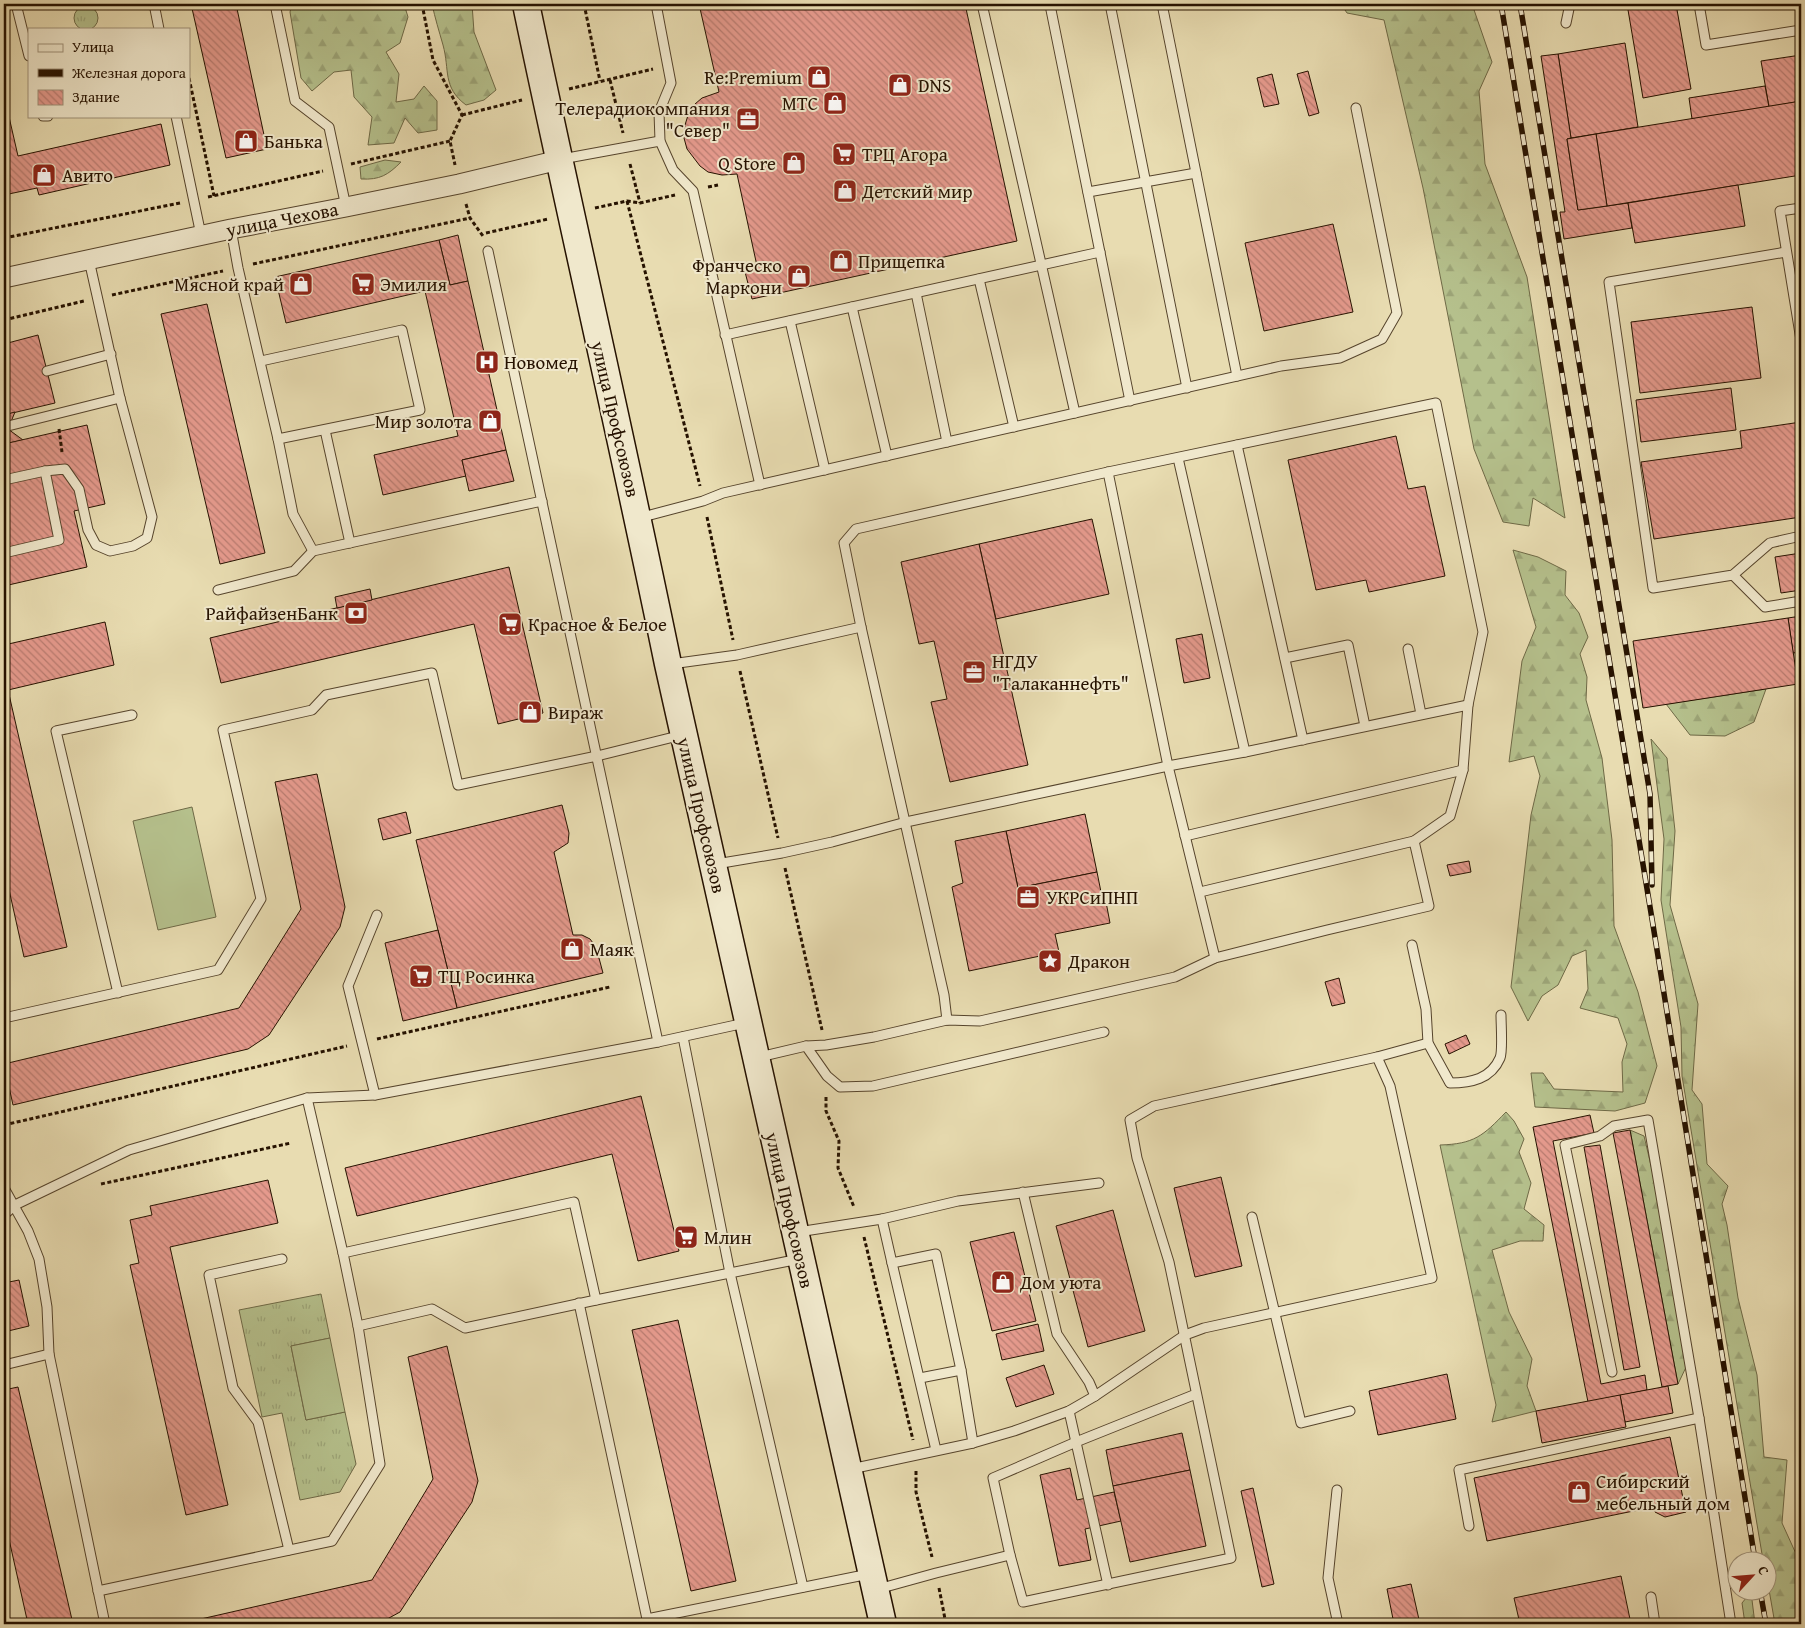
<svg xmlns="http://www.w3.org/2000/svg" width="1805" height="1628" viewBox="0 0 1805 1628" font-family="'Gentium Book Plus',serif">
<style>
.grass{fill:url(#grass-tufts);stroke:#6e6946}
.forest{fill:url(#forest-firs);stroke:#6e6946}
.pitch{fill:#b5c08c;stroke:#6e6946}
.building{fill:url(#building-back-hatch);stroke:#261200}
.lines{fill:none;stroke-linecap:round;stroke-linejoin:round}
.service-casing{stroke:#56442c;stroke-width:11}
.minor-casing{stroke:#56442c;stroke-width:21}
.secondary-casing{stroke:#261200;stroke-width:29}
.path{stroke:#261200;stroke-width:3;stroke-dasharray:4 2.5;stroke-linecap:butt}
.service{stroke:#f0e8cc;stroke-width:9}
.minor{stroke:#f0e8cc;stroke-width:19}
.secondary{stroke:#f0e8cc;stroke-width:26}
.rail-casing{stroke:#261200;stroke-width:5.5}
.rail{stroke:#f0e8cc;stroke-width:4;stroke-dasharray:11;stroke-linecap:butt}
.labels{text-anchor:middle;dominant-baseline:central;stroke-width:4;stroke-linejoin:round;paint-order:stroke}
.poi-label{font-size:19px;fill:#261200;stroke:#f0e8cc;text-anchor:start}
.street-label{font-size:19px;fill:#261200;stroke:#f0e8cc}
</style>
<defs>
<pattern id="grass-tufts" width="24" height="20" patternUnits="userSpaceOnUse" patternTransform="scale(1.25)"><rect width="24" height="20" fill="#b5c08c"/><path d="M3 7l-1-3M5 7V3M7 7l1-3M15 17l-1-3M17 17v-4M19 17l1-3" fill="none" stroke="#9ca477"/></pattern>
<pattern id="forest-firs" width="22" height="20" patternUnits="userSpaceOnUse" patternTransform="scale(1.25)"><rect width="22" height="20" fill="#b5c08c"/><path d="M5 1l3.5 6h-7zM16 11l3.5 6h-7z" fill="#9ca477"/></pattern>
<pattern id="building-back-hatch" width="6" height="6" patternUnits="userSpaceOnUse" patternTransform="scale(1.25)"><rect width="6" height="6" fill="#e59a8d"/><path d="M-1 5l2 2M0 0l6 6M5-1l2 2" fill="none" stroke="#b97c71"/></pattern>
</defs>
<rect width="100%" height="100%" fill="#e8dcb1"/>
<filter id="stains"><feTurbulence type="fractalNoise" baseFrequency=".004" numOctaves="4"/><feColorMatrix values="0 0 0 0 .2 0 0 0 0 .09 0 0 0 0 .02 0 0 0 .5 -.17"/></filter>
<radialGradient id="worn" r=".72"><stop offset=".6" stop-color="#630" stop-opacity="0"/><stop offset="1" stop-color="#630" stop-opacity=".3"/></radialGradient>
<g class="grass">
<circle cx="86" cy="18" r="12"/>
<polygon points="321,1294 330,1338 291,1346 306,1420 345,1412 356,1464 340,1492 300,1500 282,1413 262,1417 239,1310"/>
</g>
<g class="forest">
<polygon points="292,4 404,4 408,17 400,43 386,52 399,74 396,102 414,99 424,86 437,101 437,130 418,133 405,118 394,143 368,145 372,117 354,97 351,70 334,72 312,91 301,78 290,12"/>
<path d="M432 4H472L474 32 496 90 484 100 466 105C442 87 450 70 443 45 439 31 435 18 432 4Z"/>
<polygon points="1341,4 1472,4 1492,62 1479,91 1485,164 1527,277 1565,518 1533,498 1529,526 1503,522 1474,449 1423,188 1384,20 1347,13"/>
<path d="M385 160 401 162C388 175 380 180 361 179L360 167Z"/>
<polygon points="1513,550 1538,557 1566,571 1565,595 1579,613 1588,637 1580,654 1587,677 1586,700 1602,758 1612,840 1614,926 1638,992 1657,1066 1645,1103 1615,1111 1535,1107 1531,1073 1543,1073 1554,1089 1623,1092 1622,1062 1627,1044 1618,1018 1580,1008 1588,989 1586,950 1572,956 1558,985 1542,996 1528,1021 1511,987 1531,815 1540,776 1534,756 1509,762 1522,661 1536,627"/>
<polygon points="1766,689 1754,722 1725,736 1690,735 1666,704"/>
<polygon points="1651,739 1667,758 1675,831 1670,905 1698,1004 1692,1090 1702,1104 1707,1164 1728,1186 1722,1204 1727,1225 1738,1298 1757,1375 1764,1457 1787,1460 1782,1523 1797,1556 1801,1573 1801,1624 1775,1624 1768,1584 1768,1560 1763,1560 1682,1076 1681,1027 1661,900 1664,839"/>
<path d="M1506 1112 1514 1121 1524 1139 1519 1152 1531 1183 1524 1209 1544 1225 1543 1241H1520L1492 1250 1509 1312 1532 1359 1527 1386 1536 1411 1492 1422 1496 1405 1440 1145C1474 1144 1483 1136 1506 1112Z"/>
<polygon points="1630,1130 1644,1136 1663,1216 1688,1363 1678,1384"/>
<polygon points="1751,1592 1755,1624 1745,1624 1742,1603"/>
</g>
<g class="pitch">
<polygon points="192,807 216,917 158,930 133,821"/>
<polygon points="330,1338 345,1412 306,1420 291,1346"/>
</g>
<g class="building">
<polygon points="191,4 236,4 267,149 226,158"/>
<polygon points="699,4 965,4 1017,241 752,299 744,268 757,266 737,174 722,175 708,172 700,166 687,149 684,138 685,125 689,112 695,104 702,98 719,92"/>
<polygon points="1627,4 1676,4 1691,89 1643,98"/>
<polygon points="1625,43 1638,127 1571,138 1558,54"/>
<polygon points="1558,54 1571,138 1567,139 1578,210 1628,203 1632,228 1564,239 1560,212 1565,212 1541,56"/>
<polygon points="1801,55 1801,101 1769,107 1761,61"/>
<polygon points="1308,71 1319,113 1309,116 1297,74"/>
<polygon points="1272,74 1279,104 1264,107 1257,78"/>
<polygon points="1765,86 1769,107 1692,119 1689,98"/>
<polygon points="4,95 18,156 161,124 170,165 39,195 37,188 4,195"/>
<polygon points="1801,101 1801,175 1607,206 1596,134"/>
<polygon points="1596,134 1607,206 1578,210 1567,139"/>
<polygon points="1738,185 1745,226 1635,243 1628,203"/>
<polygon points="1333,224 1353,312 1264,331 1245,243"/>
<polygon points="458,235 468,281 450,285 439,240"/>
<polygon points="439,240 450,285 468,281 506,450 462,460 466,476 383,495 374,455 458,436 425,291 286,323 275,277"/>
<polygon points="207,304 265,553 220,564 161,314"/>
<polygon points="1752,307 1761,378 1640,393 1631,322"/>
<polygon points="38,335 55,403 4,415 4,344"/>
<polygon points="1731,388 1736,430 1641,442 1636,400"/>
<polygon points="15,412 8,429 23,440 4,444 4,415"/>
<polygon points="1801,422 1801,517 1654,539 1641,462 1742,448 1740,431"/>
<polygon points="87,425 105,504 74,511 87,567 4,586 4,444"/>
<polygon points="1396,436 1408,489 1425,486 1445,576 1369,592 1366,580 1316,590 1288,460"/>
<polygon points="506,450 514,481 469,491 462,460"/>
<polygon points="1092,519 1109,594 996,619 979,544"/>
<polygon points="979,544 1028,765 950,782 931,702 947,699 934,641 919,644 901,562"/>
<polygon points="1801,553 1801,590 1781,593 1775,557"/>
<polygon points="509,567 543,713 498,724 474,624 221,683 210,638"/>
<polygon points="370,589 372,600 337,608 335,597"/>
<polygon points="1801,616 1801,652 1793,653 1788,618"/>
<polygon points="1788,618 1798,684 1643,708 1633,641"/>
<polygon points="105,622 114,665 8,690 67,947 24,957 4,867 4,645"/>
<polygon points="1202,634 1210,678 1184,683 1176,639"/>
<polygon points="317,774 345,907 340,927 269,1035 248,1049 13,1105 4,1064 239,1008 301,909 275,782"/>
<polygon points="562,805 569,833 568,843 554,852 573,935 582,935 590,939 596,947 603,973 457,1008 416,840"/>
<polygon points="406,812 411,833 383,840 378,819"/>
<polygon points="1085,814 1097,872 1018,888 1006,831"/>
<polygon points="1006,831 1018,888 1097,872 1103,902 1106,902 1110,923 1055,934 1059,952 969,971 952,887 963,883 955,841"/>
<polygon points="1469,861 1471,872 1450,876 1447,865"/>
<polygon points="438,930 457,1008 403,1021 385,943"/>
<polygon points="1339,978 1345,1003 1332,1006 1325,982"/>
<polygon points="1466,1035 1470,1044 1449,1054 1445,1044"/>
<polygon points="641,1096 679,1251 638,1261 612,1154 357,1216 345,1168"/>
<polygon points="1590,1115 1594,1133 1553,1141 1601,1384 1645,1375 1647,1390 1588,1402 1533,1127"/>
<polygon points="1630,1130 1678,1384 1662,1387 1613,1133"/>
<polygon points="1600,1145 1640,1367 1624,1370 1584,1147"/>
<polygon points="1221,1177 1242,1266 1195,1277 1174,1188"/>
<polygon points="268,1180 278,1223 170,1247 228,1505 186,1515 130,1265 139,1263 130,1220 152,1215 150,1206"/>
<polygon points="1113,1210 1145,1331 1088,1347 1056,1226"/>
<polygon points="1014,1232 1036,1321 992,1331 970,1242"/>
<polygon points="19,1280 29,1326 4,1332 4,1283"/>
<polygon points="678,1320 736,1581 691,1591 632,1330"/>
<polygon points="1038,1324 1044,1351 1002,1360 996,1334"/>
<polygon points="447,1346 478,1481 472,1502 400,1612 378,1624 179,1624 372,1580 433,1479 408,1357"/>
<polygon points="1044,1365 1054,1394 1016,1407 1006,1378"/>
<polygon points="1447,1374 1456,1419 1378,1435 1369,1391"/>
<polygon points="1668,1386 1673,1413 1625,1422 1620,1395"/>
<polygon points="18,1387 73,1624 28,1624 4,1517 4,1390"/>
<polygon points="1620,1395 1626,1427 1542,1443 1536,1411"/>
<polygon points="1182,1433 1190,1470 1113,1486 1106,1450"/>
<polygon points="1670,1437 1686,1512 1665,1517 1655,1512 1653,1507 1487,1541 1474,1478"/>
<polygon points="1070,1468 1077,1500 1114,1492 1121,1521 1085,1529 1091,1560 1059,1566 1040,1475"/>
<polygon points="1190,1470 1206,1546 1130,1562 1113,1486"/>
<polygon points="1253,1488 1274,1584 1262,1587 1241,1491"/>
<polygon points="1621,1576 1631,1624 1520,1624 1514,1598"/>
<polygon points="1411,1584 1420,1624 1394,1624 1387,1589"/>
</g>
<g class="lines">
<g class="service-casing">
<g id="service">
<polyline points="16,4 29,56"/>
<polyline points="154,4 159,29"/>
<polyline points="275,4 295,101 329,127 346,207"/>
<polyline points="656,4 671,83 659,112 660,141 673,170 693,191 760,485"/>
<polyline points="982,4 1075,413"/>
<polyline points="1058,4 1050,5 1130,401"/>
<polyline points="1110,4 1187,388"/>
<polyline points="1162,4 1237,376"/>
<polyline points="1699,4 1706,45 1801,30"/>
<polyline points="1566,23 1570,4"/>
<polyline points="43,116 48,116"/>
<polyline points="176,116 201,235"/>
<polyline points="562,159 660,141"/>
<polyline points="1088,192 1196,173"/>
<polyline points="1801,208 1780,211 1801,340"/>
<polyline points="231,229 238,268 278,439 293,514 313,551"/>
<polyline points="488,251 658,1042"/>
<polyline points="1786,252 1609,282 1653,588 1733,575 1770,543 1801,536"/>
<polyline points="979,279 1014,427"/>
<polyline points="916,293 947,442"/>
<polyline points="852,307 887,456"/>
<polyline points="790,321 825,470"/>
<polyline points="725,335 1100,252"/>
<polyline points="261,361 402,330 420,410 278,439"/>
<polyline points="47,371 111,354"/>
<polyline points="4,427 120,398"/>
<polyline points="325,430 350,543"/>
<polyline points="1237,445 1303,740"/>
<polyline points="1178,458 1245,752"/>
<polyline points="1108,472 1168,766 1215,958"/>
<polyline points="4,480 45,471 65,469 79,489 88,530 96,545 110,551 133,546 147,538 152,517 120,398 89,260"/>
<polyline points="639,518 703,501 723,493 1281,366 1340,358 1382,339 1397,313 1356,108"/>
<polyline points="4,553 59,540 45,471"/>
<polyline points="1733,575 1765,607 1801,601"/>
<polyline points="218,590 294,571 313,551 542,501"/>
<polyline points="1408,649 1421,714"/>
<polyline points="1285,658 1348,645 1365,726"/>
<polyline points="671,664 737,655 861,627"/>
<polyline points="1185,836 1463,770"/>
<polyline points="716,864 782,853 832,842 906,822 1168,766 1245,752 1468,705"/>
<path d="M1412 945 1426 1009 1428 1043 1450 1083C1471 1083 1491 1079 1500 1058 1503 1051 1501 1025 1501 1015"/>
<polyline points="118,993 56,731 132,715"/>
<polyline points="4,1018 218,970 261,899 223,730 312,710 326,695 432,673 458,785 597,756 682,735"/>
<polyline points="947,1020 944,995 861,627 844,543 856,529 1108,472 1436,403 1483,632 1468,705 1463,770 1450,816 1414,841"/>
<polyline points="683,1037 730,1273 803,1587"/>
<polyline points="806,1046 827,1076 840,1087 873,1086 1104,1032"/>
<polyline points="759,1057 806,1046 826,1045 874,1037 947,1020 980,1021 1175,977 1215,958 1327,930 1429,906 1414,841 1200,892"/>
<polyline points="375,1095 348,986 377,915"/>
<polyline points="4,1188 28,1231 39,1259 47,1307 49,1354 105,1624"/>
<polyline points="1023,1192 1057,1334 1089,1382 1095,1396"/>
<polyline points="4,1215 15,1205 129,1150 307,1098 375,1095 658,1042 745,1023"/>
<polyline points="1252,1217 1301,1423 1350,1411"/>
<polyline points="882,1219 892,1263 936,1254 961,1370 973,1443"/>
<polyline points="798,1232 882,1219 958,1201 1099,1183"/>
<polyline points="343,1253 574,1202 596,1300"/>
<polyline points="282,1259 209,1275 233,1388 258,1422 289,1550"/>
<polyline points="892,1263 936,1450"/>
<polyline points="579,1303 647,1619 869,1574"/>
<polyline points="358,1326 432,1309 465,1328 596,1300 799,1259"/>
<polyline points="4,1365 49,1354"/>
<polyline points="1612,1372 1565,1145 1600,1136 1614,1126 1648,1120 1699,1418 1731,1624"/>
<polyline points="920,1378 961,1370"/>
<polyline points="1196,1394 1076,1442 993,1478 1010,1555 1023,1602 1231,1558 1169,1262 1137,1158 1130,1120 1154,1106 1377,1057 1428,1043"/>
<polyline points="1069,1411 1108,1585"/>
<polyline points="851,1469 973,1443 1014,1431 1069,1411 1095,1396 1185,1335 1204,1328 1432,1278 1390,1086 1377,1057"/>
<polyline points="1337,1490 1328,1578 1338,1624"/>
<polyline points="1469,1526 1459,1470 1699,1418"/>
<polyline points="878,1589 936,1573 1010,1555"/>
<polyline points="98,1591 332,1541 380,1464 358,1326 343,1253 307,1098"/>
<polyline points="1651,1597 1655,1624"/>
</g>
</g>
<g class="minor-casing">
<polyline id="minor" points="4,278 231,229 346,207 459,184 559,160"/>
</g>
<g class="secondary-casing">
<path id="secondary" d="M526 4C572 224 623 444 668 664L883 1624"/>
</g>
<g class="path">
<polyline points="422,4 433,60 462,115 450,141 455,165"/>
<polyline points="584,4 600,81"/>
<polyline points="189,78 214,196"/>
<polyline points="610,80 623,133"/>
<polyline points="569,89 653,69"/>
<polyline points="462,115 522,100"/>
<polyline points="351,164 450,141"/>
<polyline points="630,164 640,203"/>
<polyline points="708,187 718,185"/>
<polyline points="208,197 323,171"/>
<polyline points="627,201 700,486"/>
<polyline points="466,204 470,218 483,236"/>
<polyline points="595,208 627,201 640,203 675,195"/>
<polyline points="486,233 548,219"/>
<polyline points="4,238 180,203"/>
<polyline points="253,264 470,218"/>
<polyline points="112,295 223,271"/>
<polyline points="4,320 84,301"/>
<polyline points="59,429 62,452"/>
<polyline points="707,517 733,640"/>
<polyline points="740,671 778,838"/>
<polyline points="785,868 822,1030"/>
<polyline points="377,1039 610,987"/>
<polyline points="826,1097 826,1111 839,1141 838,1168 854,1207"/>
<polyline points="4,1125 347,1046"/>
<polyline points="4,1158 7,1171"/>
<polyline points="101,1184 291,1143"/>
<polyline points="864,1237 913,1440"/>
<polyline points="916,1471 916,1492 932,1557"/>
<polyline points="939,1588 946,1624"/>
</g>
<use href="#service" class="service"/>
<use href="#minor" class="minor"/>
<use href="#secondary" class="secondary"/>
<g class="rail-casing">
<g id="rail">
<polyline points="1501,4 1653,925 1755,1560"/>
<polyline points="1520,4 1650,794 1652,885"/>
<polyline points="1760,1590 1766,1624"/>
</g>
</g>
<use href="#rail" class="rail"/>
</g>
<defs>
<g id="shop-square" transform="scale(1.25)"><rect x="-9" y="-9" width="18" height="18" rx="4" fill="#8f2418" stroke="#f0e8cc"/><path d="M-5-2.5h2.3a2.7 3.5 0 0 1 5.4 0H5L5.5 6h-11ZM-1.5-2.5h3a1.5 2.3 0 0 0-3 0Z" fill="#fff"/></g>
<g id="office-square" transform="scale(1.25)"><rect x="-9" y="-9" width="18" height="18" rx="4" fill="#8f2418" stroke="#f0e8cc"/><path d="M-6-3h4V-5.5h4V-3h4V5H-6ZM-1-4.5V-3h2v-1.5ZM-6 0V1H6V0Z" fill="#fff"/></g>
<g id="supermarket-square" transform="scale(1.25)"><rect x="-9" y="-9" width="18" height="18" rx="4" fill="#8f2418" stroke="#f0e8cc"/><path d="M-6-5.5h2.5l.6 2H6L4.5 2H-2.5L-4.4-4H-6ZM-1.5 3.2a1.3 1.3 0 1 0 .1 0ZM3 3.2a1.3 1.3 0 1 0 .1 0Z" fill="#fff"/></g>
<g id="hospital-square" transform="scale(1.25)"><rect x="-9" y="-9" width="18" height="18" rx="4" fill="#8f2418" stroke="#f0e8cc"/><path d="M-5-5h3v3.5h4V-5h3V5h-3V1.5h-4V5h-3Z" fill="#fff"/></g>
<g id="bank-square" transform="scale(1.25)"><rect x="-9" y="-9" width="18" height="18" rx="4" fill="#8f2418" stroke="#f0e8cc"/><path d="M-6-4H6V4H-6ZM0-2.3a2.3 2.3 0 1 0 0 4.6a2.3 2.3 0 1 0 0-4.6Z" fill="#fff"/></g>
<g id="sight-square" transform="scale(1.25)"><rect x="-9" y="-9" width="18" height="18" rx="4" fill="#8f2418" stroke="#f0e8cc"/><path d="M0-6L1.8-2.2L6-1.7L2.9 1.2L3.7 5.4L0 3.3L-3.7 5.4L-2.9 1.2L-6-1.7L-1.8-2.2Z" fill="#fff"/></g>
</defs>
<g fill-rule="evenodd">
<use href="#shop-square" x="819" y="77"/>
<use href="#shop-square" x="900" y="85"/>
<use href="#shop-square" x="835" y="103"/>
<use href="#office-square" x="748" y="119"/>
<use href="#shop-square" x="246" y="141"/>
<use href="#supermarket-square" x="844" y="154"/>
<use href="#shop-square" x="794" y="163"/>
<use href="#shop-square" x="44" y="175"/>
<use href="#shop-square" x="845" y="191"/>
<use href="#shop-square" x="841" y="261"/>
<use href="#shop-square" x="799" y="276"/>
<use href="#shop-square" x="301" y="284"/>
<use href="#supermarket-square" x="363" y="284"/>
<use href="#hospital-square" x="487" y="362"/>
<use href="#shop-square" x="490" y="421"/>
<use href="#bank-square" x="356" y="613"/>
<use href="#supermarket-square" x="510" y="624"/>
<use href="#office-square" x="974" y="672"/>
<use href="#shop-square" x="530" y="712"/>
<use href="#office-square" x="1028" y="897"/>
<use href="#shop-square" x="572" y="949"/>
<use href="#sight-square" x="1050" y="961"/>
<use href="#supermarket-square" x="421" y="976"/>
<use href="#supermarket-square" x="686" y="1237"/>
<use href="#shop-square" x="1003" y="1282"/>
<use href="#shop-square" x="1579" y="1492"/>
</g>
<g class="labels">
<g class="poi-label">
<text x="802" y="77" text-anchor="end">Re:Premium</text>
<text x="918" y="85">DNS</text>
<text x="818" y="103" text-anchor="end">МТС</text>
<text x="730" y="108" text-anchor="end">Телерадиокомпания<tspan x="730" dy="22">"Север"</tspan></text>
<text x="264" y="141">Банька</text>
<text x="862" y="154">ТРЦ Агора</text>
<text x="776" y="163" text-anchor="end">Q Store</text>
<text x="62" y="175">Авито</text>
<text x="862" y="191">Детский мир</text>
<text x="858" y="261">Прищепка</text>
<text x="782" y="265" text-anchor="end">Франческо<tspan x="782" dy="22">Маркони</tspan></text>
<text x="284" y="284" text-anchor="end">Мясной край</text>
<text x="380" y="284">Эмилия</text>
<text x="504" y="362">Новомед</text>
<text x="472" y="421" text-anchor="end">Мир золота</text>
<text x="338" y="613" text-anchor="end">РайфайзенБанк</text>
<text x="528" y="624">Красное &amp; Белое</text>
<text x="992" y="661">НГДУ<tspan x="992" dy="22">"Талаканнефть"</tspan></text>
<text x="548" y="712">Вираж</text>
<text x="1046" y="897">УКРСиПНП</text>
<text x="590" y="949">Маяк</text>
<text x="1068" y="961">Дракон</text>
<text x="438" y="976">ТЦ Росинка</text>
<text x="704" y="1237">Млин</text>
<text x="1020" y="1282">Дом уюта</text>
<text x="1596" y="1481">Сибирский<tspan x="1596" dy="22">мебельный дом</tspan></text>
</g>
<g class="street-label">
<text transform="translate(282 219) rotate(-11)">улица Чехова</text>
<text transform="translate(616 419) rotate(77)">улица Профсоюзов</text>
<text transform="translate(702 815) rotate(77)">улица Профсоюзов</text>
<text transform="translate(790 1210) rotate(77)">улица Профсоюзов</text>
</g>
</g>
<rect width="1805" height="1628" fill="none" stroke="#e8dcb1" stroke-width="20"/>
<rect x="5" y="5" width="1795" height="1618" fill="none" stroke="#261200" stroke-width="2.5"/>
<rect x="10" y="10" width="1785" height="1608" fill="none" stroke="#261200"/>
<rect x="28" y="28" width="162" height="90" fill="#f0e8cc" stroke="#9f927a"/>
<rect x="38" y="44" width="25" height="8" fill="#f0e8cc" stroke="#9f927a"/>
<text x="72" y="52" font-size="15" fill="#261200">Улица</text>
<rect x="38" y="69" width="25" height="8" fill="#261200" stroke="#9f927a"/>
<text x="72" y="78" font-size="15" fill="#261200">Железная дорога</text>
<rect x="38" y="90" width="25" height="15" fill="url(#building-back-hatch)" stroke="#9f927a"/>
<text x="72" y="102" font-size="15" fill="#261200">Здание</text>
<g transform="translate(1752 1576) rotate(64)"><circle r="24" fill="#f0e8cc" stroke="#9f927a"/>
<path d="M0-4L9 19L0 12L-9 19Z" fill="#8f2418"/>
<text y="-8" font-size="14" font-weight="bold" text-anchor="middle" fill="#261200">С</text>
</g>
<rect width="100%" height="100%" filter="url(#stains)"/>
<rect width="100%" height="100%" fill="url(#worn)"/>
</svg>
